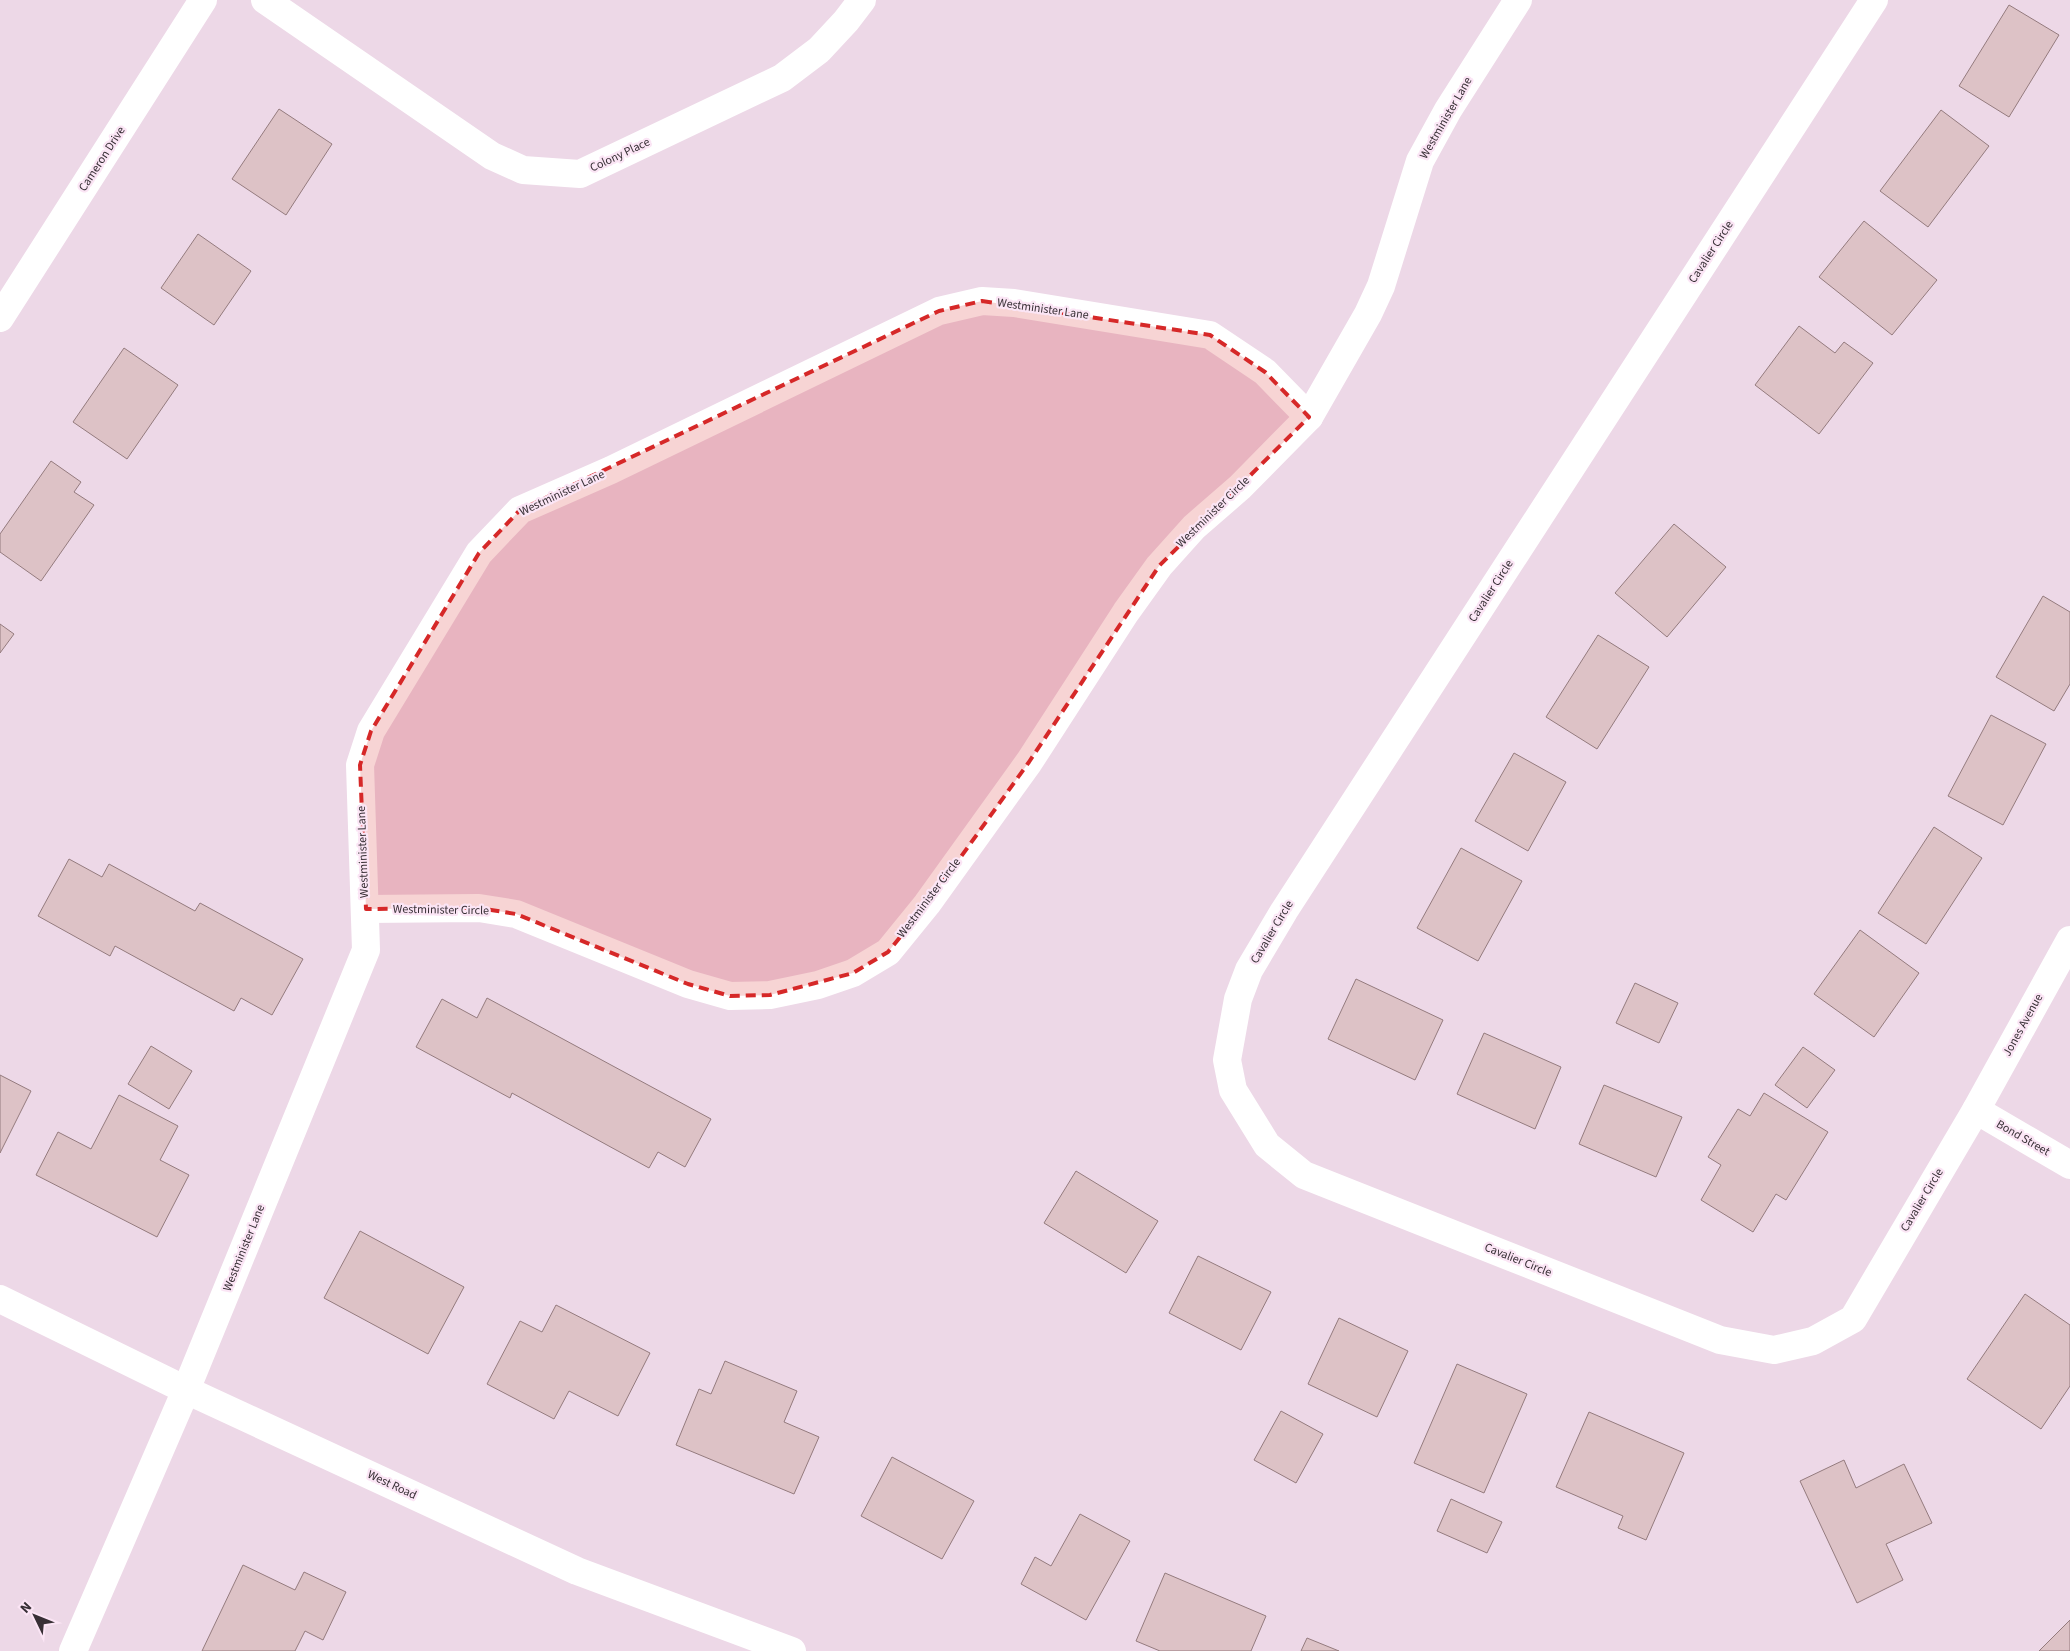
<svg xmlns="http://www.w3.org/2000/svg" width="2070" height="1651" viewBox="0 0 2070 1651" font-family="'Source Sans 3',sans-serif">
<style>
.building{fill:#ddc2c6;stroke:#947b7e}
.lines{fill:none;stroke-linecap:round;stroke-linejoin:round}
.street{stroke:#fff;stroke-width:28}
.marked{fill:#d62828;fill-opacity:0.2;stroke:#d62828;stroke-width:4;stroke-dasharray:10 6;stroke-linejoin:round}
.labels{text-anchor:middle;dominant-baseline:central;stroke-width:4.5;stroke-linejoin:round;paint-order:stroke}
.street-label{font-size:12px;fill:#372f35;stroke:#fbe5f5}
</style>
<rect width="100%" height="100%" fill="#edd8e7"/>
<g class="building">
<polygon points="2009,5 2059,35 2009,117 1959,86"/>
<polygon points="279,109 332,144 286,215 232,179"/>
<polygon points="1941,110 1989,146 1928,227 1880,191"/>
<polygon points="1864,221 1937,280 1892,335 1819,277"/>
<polygon points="198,234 251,271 214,325 161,288"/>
<polygon points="1799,326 1835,353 1844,342 1873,363 1819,434 1755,385"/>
<polygon points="124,348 178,385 127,459 73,422"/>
<polygon points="51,461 81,482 74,492 94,505 41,581 0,552 0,534"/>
<polygon points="1674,524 1726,567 1667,637 1615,593"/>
<polygon points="2043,596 2070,612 2070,684 2054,711 1996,677"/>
<polygon points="0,624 14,634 0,653"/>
<polygon points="1598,635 1649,667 1597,749 1546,717"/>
<polygon points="1991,715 2046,744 2003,825 1948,796"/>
<polygon points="1514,753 1566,782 1528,851 1475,821"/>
<polygon points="1934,827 1982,858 1926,944 1878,913"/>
<polygon points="1461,848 1522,881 1478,961 1417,928"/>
<polygon points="69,859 102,877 109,864 195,911 200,903 303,959 272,1015 241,998 234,1011 115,946 110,956 38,916"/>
<polygon points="1860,930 1919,973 1874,1037 1814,994"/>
<polygon points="1356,979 1443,1020 1415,1080 1328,1039"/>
<polygon points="1635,983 1678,1003 1659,1043 1616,1023"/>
<polygon points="487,998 711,1119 685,1167 658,1152 649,1168 512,1093 510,1098 416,1047 442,999 477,1018"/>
<polygon points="1484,1033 1561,1067 1535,1129 1457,1094"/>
<polygon points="151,1046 192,1071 169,1109 128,1084"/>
<polygon points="1803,1047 1835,1070 1807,1108 1775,1085"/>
<polygon points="0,1075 31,1091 0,1153"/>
<polygon points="1604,1085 1682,1117 1656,1177 1579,1144"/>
<polygon points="1764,1093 1828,1132 1786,1200 1776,1194 1753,1232 1701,1200 1721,1165 1708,1157 1738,1109 1750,1116"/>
<polygon points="119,1095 178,1126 160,1160 189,1175 157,1237 36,1175 58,1132 91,1149"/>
<polygon points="1076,1171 1158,1221 1126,1273 1044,1223"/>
<polygon points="360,1231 464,1287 428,1354 324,1298"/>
<polygon points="1198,1256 1271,1292 1241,1350 1169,1313"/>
<polygon points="2025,1294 2070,1325 2070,1386 2041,1429 1967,1379"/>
<polygon points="556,1305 650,1353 618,1416 569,1391 554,1419 487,1384 520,1321 542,1332"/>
<polygon points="1339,1318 1408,1351 1377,1417 1308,1384"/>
<polygon points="725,1361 797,1391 784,1422 819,1437 794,1494 676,1445 699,1389 711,1394"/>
<polygon points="1457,1364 1527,1394 1484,1493 1414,1463"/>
<polygon points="1281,1411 1323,1434 1296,1483 1254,1460"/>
<polygon points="1589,1412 1684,1453 1646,1540 1618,1528 1623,1516 1556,1487"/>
<polygon points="892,1457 974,1501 942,1559 861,1516"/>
<polygon points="1844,1460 1856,1488 1904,1464 1932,1523 1886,1544 1903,1580 1857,1603 1800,1481"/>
<polygon points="1451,1499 1502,1522 1487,1553 1437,1531"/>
<polygon points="1080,1514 1130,1541 1086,1620 1021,1584 1035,1557 1051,1566"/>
<polygon points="243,1565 295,1590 304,1572 346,1592 323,1640 305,1631 295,1651 202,1651"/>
<polygon points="1165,1573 1266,1616 1251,1651 1160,1651 1136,1641"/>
<polygon points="2070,1620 2070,1651 2039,1651"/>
<polygon points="1307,1638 1339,1651 1301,1651"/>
</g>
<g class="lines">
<g class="street">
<polyline points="265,0 492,156 523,170 580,174 782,78 819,50 846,21 862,0"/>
<polyline points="1874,0 1284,911 1249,970 1238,999 1227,1060 1233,1090 1267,1145 1304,1175 1720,1340 1774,1350 1813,1341 1853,1319 1976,1110 2070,940"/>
<polyline points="0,318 203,0"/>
<polyline points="366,909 479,908 516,914 688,984 730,996 770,995 818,985 853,973 888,952 927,904 1029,762 1126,612 1159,566 1194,527 1240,487 1309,417 1368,314 1381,286 1420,161 1448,110 1518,0"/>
<polyline points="1976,1110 2070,1165"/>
<polyline points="0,1299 186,1390 577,1571 792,1651"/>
<polyline points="73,1651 186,1390 366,950 360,765 371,731 479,553 520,510 611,470 939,311 982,301 1014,303 1210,335 1265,372 1309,417"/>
</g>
</g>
<path class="marked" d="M982 301 1210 335 1265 372 1309 417 1159 566 1029 762 927 904 888 952 853 973 770 995 730 996 688 984 516 914 479 908 366 909 360 765 371 731 479 553 520 510 939 311Z"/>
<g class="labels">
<g class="street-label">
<text transform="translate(1446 118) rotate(-60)">Westminister Lane</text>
<text transform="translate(620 155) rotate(-25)">Colony Place</text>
<text transform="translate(102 159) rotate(-57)">Cameron Drive</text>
<text transform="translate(1711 252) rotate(-57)">Cavalier Circle</text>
<text transform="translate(1043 309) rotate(8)">Westminister Lane</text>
<text transform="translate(562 493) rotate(-25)">Westminister Lane</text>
<text transform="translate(1213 512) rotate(-44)">Westminister Circle</text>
<text transform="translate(1491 591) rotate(-57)">Cavalier Circle</text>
<text transform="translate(363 852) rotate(-92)">Westminister Lane</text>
<text transform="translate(929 898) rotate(-53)">Westminister Circle</text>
<text transform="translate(441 910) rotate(1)">Westminister Circle</text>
<text transform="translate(1272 932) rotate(-59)">Cavalier Circle</text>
<text transform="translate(2023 1025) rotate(-61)">Jones Avenue</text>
<text transform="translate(2023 1138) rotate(30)">Bond Street</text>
<text transform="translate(1922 1200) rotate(-59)">Cavalier Circle</text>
<text transform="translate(244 1248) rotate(-68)">Westminister Lane</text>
<text transform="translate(1518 1260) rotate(22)">Cavalier Circle</text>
<text transform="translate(392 1485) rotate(25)">West Road</text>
</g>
</g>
<g transform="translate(35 1616) rotate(313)" stroke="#fbe5f5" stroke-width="4" paint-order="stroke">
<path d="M0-4L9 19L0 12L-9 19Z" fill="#372f35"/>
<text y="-8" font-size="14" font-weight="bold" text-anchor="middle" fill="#372f35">N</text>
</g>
</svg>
